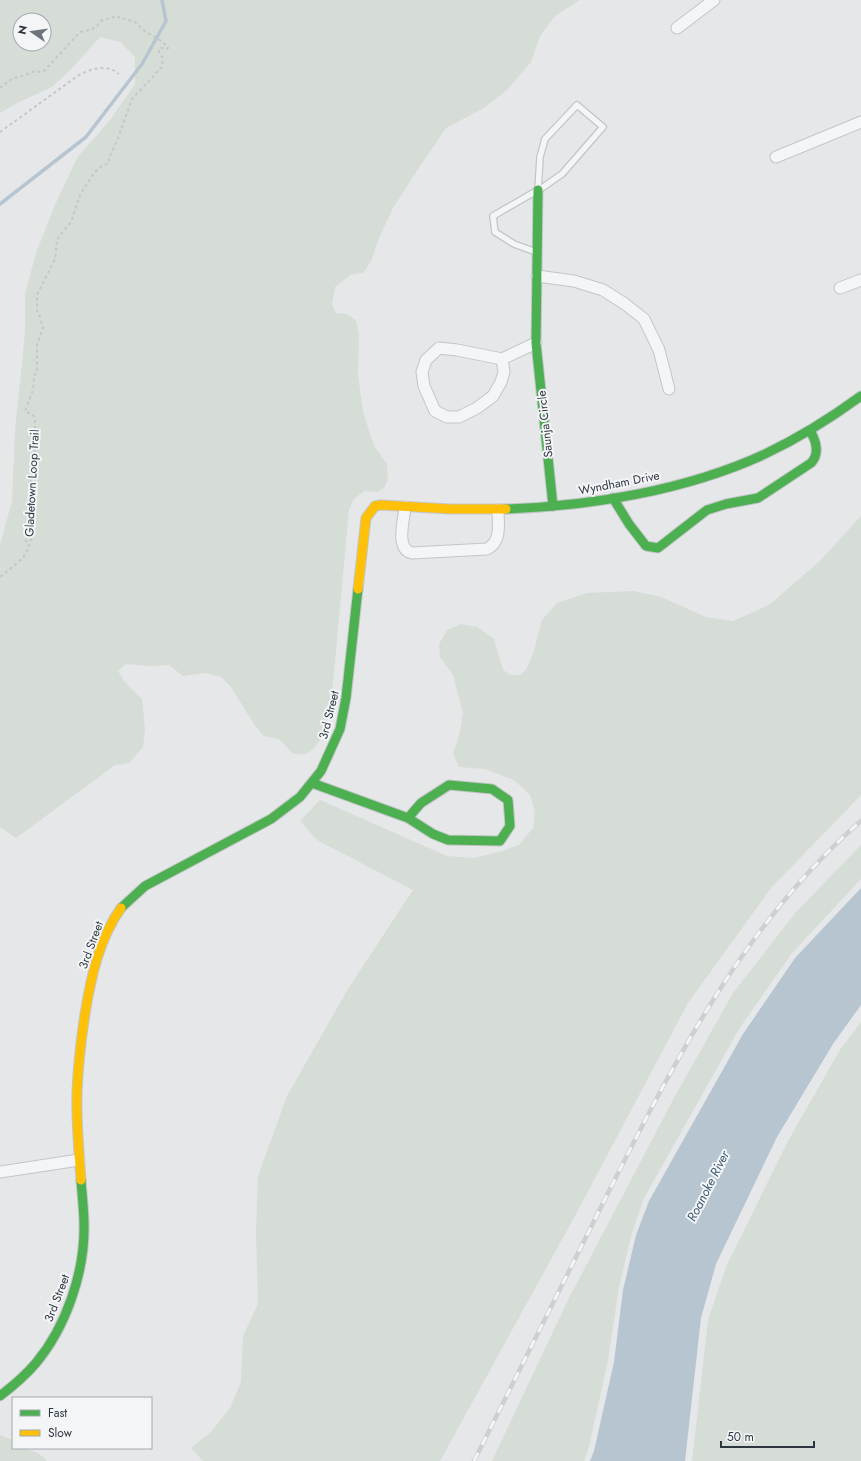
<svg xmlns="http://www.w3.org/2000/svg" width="861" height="1461" viewBox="0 0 861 1461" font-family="Jost,sans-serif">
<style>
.green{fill:#d6dcd6;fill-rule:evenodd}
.water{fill:#b7c5d0}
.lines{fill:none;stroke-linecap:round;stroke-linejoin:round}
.stream{stroke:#b7c5d0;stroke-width:3.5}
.lane-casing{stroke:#c3c5c7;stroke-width:8}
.street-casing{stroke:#c3c5c7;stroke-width:13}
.fast-casing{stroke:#c3c5c7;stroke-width:11}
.slow-casing{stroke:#c3c5c7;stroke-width:11}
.path{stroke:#c5c7c9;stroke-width:2;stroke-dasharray:3 3;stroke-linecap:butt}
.lane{stroke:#f4f5f6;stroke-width:5.5}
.street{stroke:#f4f5f6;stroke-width:11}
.fast{stroke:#4caf50;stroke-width:9}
.slow{stroke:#ffc107;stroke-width:9}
.rail-casing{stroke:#cdcfd1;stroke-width:4.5}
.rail{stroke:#f3f5f7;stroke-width:3;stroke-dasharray:9;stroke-linecap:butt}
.labels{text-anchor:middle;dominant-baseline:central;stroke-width:4;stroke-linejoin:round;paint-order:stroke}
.street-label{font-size:12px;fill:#2d3640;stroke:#f3f5f7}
.water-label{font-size:13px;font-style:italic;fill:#3c5770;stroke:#f3f5f7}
</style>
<rect width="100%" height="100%" fill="#e5e7e9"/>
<g class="green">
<path d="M0 0H580L555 16 540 36 531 62 507 90 484 108 446 128 420 166 393 208 379 238 371 261 363 273 350 275 335 287 332 304 336 313 346 314 356 320 359 334 358 375 363 412 374 446 387 464 388 479 384 488 377 492 364 491 354 499 349 510 331 704C326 722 324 746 305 754 301 755 296 754 292 753L279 739 264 736 255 726 231 687 221 677 206 673 183 676 169 665 150 666 126 664 118 671 124 681 142 699 145 729 143 747 129 763 115 765 16 838 0 827V545L12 501 15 431 25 333V294L36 253 55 205 77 158 110 120 135 84V57L120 42 100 37 73 67 52 87 19 102 0 113ZM20 20H44V44H20Z"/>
<polygon points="861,516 861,795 771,888 688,1003 576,1214 440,1461 203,1461 191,1448 211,1432 230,1408 241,1382 243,1336 258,1304 256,1231 258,1176 287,1096 348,989 413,890 317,840 300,821 320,800 447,856 473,858 499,852 519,845 533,828 535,812 530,795 514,780 485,769 459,767 453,753 459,737 463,713 453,675 440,657 439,644 447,630 461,624 477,627 494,639 503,670 511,675 520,675 526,670 534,651 542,620 557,603 587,593 634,591 661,597 706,617 733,621 769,605 819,562"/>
<polygon points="861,845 861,879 792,953 739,1029 644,1198 631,1236 619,1287 608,1360 589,1447 584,1461 492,1461 568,1300 674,1098 733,993 796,912"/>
<polygon points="861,1022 861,1461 692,1461 708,1320 726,1267 788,1141 840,1050"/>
<path d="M0 1435 13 1440V1448C27 1448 37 1450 47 1461H0Z"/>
</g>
<polygon class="water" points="861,888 861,1005 833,1044 777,1137 716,1264 701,1318 685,1461 590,1461 594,1451 614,1362 623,1290 636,1235 649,1201 743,1034 795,958"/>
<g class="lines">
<polyline class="stream" points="0,204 86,137 142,64 166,21 162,0"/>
<g class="lane-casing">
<polyline id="lane" points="536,252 514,244 495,232 493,216 538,190 540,157 545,139 577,105 603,127 562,174 539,190"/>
</g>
<g class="street-casing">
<g id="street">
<polyline points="677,28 714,0"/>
<polyline points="776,157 861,122"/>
<polyline points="537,276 574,281 603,290 625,304 644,319 659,350 669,389"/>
<polyline points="840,288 861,280"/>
<polyline points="502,359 504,372 501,382 493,396 477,408 459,417 447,417 435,411 424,386 422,372 426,360 439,348 457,350 502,359 536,343"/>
<path d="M405 507C404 520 395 549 412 553L487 549C502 541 498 525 498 510"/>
<polyline points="0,1172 79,1160"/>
</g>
</g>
<g class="fast-casing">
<g id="fast">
<polyline points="538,190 536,343 553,506"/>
<path d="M613 498 629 524 646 546 658 548 707 510 726 504 758 498 811 463C820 454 816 440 810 431"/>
<path d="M506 509C592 506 687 490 765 454 799 438 831 418 861 396"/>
<polyline points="312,783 408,818 433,834 448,840 500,841 510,826 508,800 492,789 449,785 421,803 408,818"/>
<polyline points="121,908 145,886 271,819 300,797 321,771 340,729 346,698 358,589"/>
<path d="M0 1396C13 1386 25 1376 36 1363 66 1327 85 1272 84 1225 84 1210 82 1195 81 1180"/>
</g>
</g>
<g class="slow-casing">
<g id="slow">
<polyline points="358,589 366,518 375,506 381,505 450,509 506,509"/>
<path d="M81 1180C79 1151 76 1121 77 1092 78 1066 81 1040 85 1014 91 977 99 939 121 908"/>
</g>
</g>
<g class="path">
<polyline points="0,88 13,78 19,77 35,71 41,72 44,71 80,32 90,30 96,27 102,20 112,18 115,16 135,22 143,30 163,42 168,48 166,49 161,48 159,49 159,53 163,58 162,67 132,99 118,138 109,158 109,163 100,167 94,173 80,195 71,222 61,234 57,240 55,259 37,295 37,311 40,317 43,328 37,345 37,370 34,377 33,390 25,411 33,415 35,420 35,451 30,487 29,502 31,512 29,523 33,534 26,553 22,559 0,577"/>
<path d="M0 132 79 75C93 68 107 64 119 74"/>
<polyline points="25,540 29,544"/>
</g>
<use href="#lane" class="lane"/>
<use href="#street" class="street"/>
<use href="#fast" class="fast"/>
<use href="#slow" class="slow"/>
<g class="rail-casing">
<path id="rail" d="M474 1461C518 1373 562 1285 606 1197 674 1062 745 922 861 821"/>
</g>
<use href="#rail" class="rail"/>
</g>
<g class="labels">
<g class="street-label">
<text transform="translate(545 424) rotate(-96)">Saunja Circle</text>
<text transform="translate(32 483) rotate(-87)">Gladetown Loop Trail</text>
<text transform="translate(619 483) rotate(-11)">Wyndham Drive</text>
<text transform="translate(329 715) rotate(-76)">3rd Street</text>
<text transform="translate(91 945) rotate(-70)">3rd Street</text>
<text transform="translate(57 1298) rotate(-69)">3rd Street</text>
</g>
<g class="water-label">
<text transform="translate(708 1186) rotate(-63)">Roanoke River</text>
</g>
</g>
<rect x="12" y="1397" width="140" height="52" fill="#f3f5f7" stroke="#a4a9ae"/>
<rect x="20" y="1410" width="20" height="6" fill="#4caf50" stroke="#a4a9ae"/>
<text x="48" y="1417" font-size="12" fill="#2d3640">Fast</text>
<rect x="20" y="1430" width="20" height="6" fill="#ffc107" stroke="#a4a9ae"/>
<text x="48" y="1437" font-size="12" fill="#2d3640">Slow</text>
<g transform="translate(32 32) rotate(283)"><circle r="19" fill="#f3f5f7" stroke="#a4a9ae"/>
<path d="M0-3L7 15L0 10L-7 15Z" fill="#6d747b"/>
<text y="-6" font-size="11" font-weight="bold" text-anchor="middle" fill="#2d3640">N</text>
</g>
<path d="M721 1441v6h93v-6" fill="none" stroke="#2d3640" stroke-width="2"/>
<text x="727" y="1441" font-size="12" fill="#2d3640" stroke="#f3f5f7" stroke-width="3" paint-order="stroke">50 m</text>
</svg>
